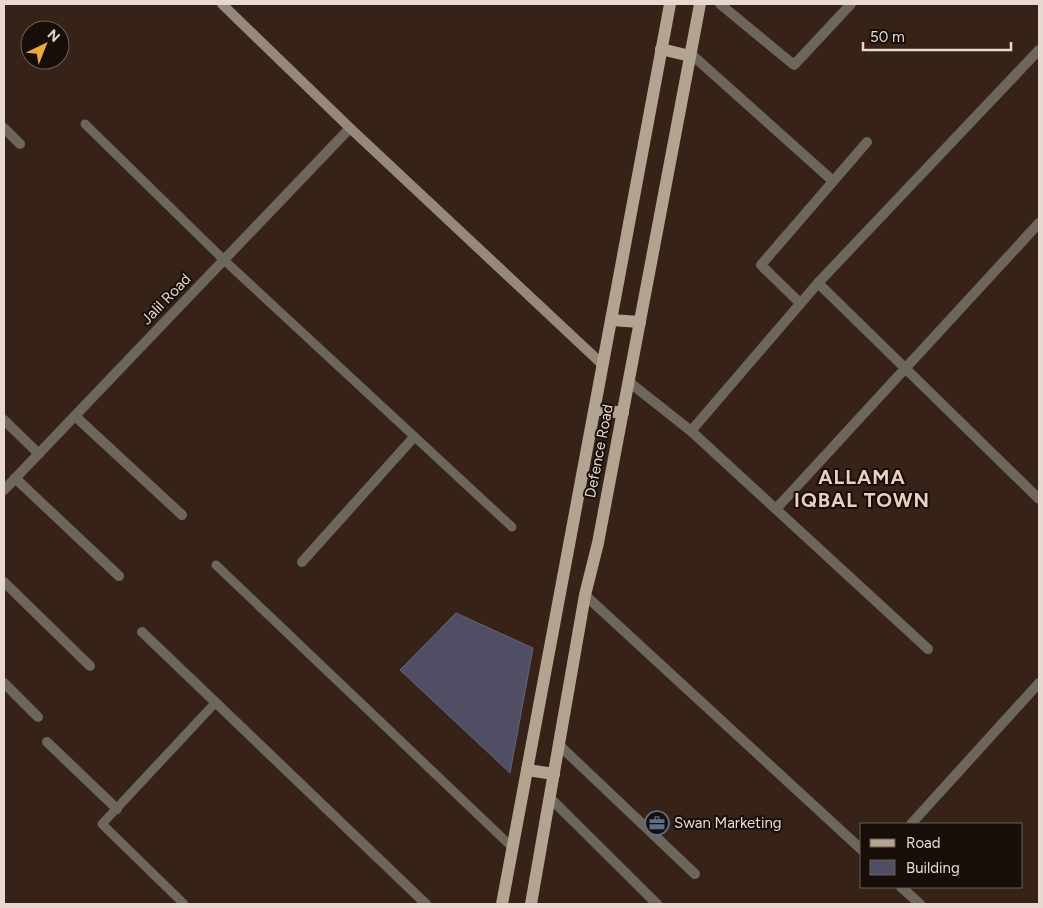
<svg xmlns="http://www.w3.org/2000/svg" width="1043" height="908" viewBox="0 0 1043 908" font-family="Figtree,sans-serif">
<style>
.building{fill:#4f4e65;stroke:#65647c}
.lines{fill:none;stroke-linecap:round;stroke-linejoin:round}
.lane{stroke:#6c665c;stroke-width:9}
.street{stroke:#6c665c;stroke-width:10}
.secondary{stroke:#94897a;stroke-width:10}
.primary{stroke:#b2a490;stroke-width:12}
.labels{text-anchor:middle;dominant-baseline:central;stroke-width:4;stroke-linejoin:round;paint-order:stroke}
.street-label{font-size:15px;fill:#e7d9d1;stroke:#170e09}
.poi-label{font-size:15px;fill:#e7d9d1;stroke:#170e09;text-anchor:start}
.district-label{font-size:20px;font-weight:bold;letter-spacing:1px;fill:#eacebf;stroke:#170e09}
</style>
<rect width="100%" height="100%" fill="#362216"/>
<polygon class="building" points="456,613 533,648 510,773 400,670"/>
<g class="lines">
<g class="lane">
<polyline points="85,124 224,260 512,527"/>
<polyline points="216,565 513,848"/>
<polyline points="184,904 102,824 216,702"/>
</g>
<g class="street">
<polyline points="720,4 794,65 851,4"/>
<polyline points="691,54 833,181"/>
<polyline points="4,128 20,144"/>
<polyline points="818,283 1039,499"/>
<polyline points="800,303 761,265 867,142"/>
<polyline points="629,382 691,431 928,649"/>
<polyline points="75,416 182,515"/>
<polyline points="4,420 39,454"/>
<polyline points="691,431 818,283 1039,50"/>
<polyline points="15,478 119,576"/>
<polyline points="4,490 350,128"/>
<polyline points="776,509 1039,223"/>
<polyline points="302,562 414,437"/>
<polyline points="4,582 90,666"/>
<polyline points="585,595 862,850"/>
<polyline points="142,632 426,904"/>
<polyline points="4,683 38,717"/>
<polyline points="47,742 117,809"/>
<polyline points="559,745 695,874"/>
<polyline points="550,798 657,904"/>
<polyline points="911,824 1039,683"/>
<polyline points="901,887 920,904"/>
</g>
<polyline class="secondary" points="222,4 350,128 603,365"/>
<g class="primary">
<polyline points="661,49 690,56"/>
<polyline points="611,320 640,322"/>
<polyline points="595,409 623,413"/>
<polyline points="527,770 554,774"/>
<polyline points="502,904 670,4"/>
<polyline points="531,904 585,595 598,543 700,4"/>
</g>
</g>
<defs>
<g id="office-ring" transform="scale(1.25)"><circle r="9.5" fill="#170e09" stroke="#5c6f8a" stroke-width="1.5"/><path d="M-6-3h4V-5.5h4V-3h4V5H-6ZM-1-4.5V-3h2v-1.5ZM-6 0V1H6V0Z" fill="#5c6f8a"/></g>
</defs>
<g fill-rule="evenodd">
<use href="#office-ring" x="657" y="823"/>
</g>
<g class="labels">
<g class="street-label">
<text transform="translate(166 299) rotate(-46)">Jalil Road</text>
<text transform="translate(599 451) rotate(-79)">Defence Road</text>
</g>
<g class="poi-label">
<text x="674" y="823">Swan Marketing</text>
</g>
<g class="district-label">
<text x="862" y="477">ALLAMA<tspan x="862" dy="23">IQBAL TOWN</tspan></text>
</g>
</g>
<rect width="1043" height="908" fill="none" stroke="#e7d9d1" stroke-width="10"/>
<rect x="860" y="823" width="162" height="65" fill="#170e09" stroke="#6a5f59"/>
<rect x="870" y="839" width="25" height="8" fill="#b2a490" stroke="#6a5f59"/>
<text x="906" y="848" font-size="15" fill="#e7d9d1">Road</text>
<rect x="870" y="860" width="25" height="15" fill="#4f4e65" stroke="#6a5f59"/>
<text x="906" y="873" font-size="15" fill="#e7d9d1">Building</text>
<g transform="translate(45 45) rotate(43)"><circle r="24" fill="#170e09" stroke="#6a5f59"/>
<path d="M0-4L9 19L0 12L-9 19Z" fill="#eaaa39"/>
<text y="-8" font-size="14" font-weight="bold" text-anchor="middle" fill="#e7d9d1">N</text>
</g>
<path d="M863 42v8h148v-8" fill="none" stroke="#e7d9d1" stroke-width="2.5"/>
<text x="870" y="42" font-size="15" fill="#e7d9d1" stroke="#170e09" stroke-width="4" paint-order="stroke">50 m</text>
</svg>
